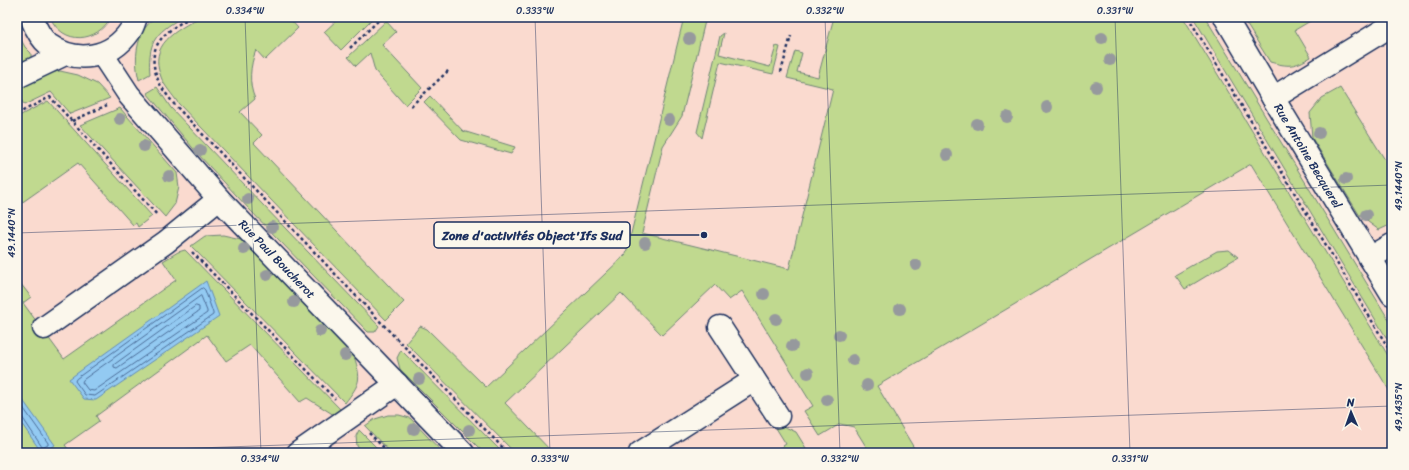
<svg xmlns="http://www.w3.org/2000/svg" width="1409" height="470" viewBox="0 0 1409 470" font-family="Sriracha,sans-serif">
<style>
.built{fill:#fadacf}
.green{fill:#c0d98f;stroke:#6e8476}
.water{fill:#93caf2;stroke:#638cb7}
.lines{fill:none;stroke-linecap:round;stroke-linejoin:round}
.shore{stroke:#4b6d99;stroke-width:1}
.minor-casing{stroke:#1b2f5e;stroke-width:25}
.path{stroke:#1b2f5e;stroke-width:2.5;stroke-dasharray:3 3;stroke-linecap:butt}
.minor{stroke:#fbf7ec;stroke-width:22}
.tree{fill:#96999d}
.ticks{fill:none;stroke:#1b2f5e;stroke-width:1;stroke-opacity:0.45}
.labels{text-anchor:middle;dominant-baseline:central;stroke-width:3.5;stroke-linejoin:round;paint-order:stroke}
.street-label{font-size:12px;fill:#1b2f5e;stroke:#fbf7ec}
.leader{fill:none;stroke:#1b2f5e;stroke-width:1.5}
.callout-dot{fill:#1b2f5e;stroke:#fbf7ec;stroke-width:1.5}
.callout{fill:#fbf7ec;stroke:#1b2f5e;stroke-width:1.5}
.callout-label{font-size:13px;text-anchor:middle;font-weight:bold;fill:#1b2f5e}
.neatline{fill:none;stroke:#1b2f5e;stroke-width:1.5}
.ticks-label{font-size:10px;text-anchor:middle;fill:#1b2f5e}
</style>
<rect width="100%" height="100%" fill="#fae6db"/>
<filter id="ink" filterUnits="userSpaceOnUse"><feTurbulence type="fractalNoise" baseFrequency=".025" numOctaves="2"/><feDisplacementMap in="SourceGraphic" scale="8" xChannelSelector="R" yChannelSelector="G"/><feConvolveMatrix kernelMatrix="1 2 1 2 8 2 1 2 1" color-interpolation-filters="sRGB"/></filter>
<g filter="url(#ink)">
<rect class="built" x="17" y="17" width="1375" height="436"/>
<g class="green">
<path d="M50 17H111C97 43 63 46 50 17Z"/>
<path d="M155 17H183C174 22 162 29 156 38 149 47 149 64 150 74L139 80C135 64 135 47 143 31 146 26 151 21 155 17Z"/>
<path d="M200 17H291L289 18 298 28 265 60 256 50C250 66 248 83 255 99L240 112 262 135 254 143 404 302 386 320 178 103C173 95 164 86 161 77 148 44 176 31 200 17Z"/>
<polygon points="332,17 374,17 341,50 324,32 338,19"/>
<polygon points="684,17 706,17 682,116 663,146 642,233 789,269 833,89 787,78 795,51 802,53 797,72 818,77 834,17 1183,17 1392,362 1392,395 1251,164 877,386 917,453 870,453 854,427 840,424 820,436 804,411 813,406 742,291 729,300 715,285 662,335 621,293 505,403 553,453 515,453 406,343 420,326 427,329 486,387 626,254"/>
<polygon points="1193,17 1205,17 1392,325 1392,347"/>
<path d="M1242 17H1310L1312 20 1295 30 1311 57C1294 67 1289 67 1270 62Z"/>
<polygon points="386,21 396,32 382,45 422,88 405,105 375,71 370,53 356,66 348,57"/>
<polygon points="17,32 25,47 31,53 31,58 17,65"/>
<polygon points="724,33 719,54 770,67 776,46 780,47 773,74 720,62 702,138 697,132 720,36"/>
<polygon points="60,71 78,75 97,84 110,98 70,114 51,92 24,105 17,92 17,88 44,74"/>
<polygon points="157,87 171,108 263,205 379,326 375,332 368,332 249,209 197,153 147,93"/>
<polygon points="1340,88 1392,171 1392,224 1379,230 1360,216 1312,138 1310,113 1322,98"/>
<polygon points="430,96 463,131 515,147 511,154 461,140 424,102"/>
<polygon points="48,101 152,216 138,227 136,223 133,225 78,163 17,206 17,117"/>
<polygon points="120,108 177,173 179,187 175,204 165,217 80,125"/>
<path d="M223 235 241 239 354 356C362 381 360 383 345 403L191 246 205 236Z"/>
<polygon points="185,250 340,409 334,415 307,398 300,402 250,345 226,361 207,335 96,416 99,421 65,445 71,453 17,453 17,279 31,297 23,303 64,359 176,280 163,261 178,252"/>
<polygon points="1229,250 1238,257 1185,289 1175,275 1217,251"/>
<polygon points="401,350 499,449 502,453 484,453 400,369 397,358"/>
<polygon points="388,415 399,415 410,418 443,453 391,453 365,426 375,419"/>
<polygon points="781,425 796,432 809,453 772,453 786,444 776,428"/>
<polygon points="359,430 382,453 362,453 357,446 356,436"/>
</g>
<g class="water">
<polygon points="206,281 219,316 96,400 84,399 69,379"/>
<polygon points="17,392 55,445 44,453 42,453 17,417"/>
</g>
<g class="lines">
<g class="shore">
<polygon points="203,288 205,290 213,313 213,315 95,396 85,395 75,381 76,379"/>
<polygon points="201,296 207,311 207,313 94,391 88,390 82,382 83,380"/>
<polygon points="196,306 199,307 199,311 117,368 114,367 114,365"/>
<polyline points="17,399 48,443 48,445 44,447 42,447 22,417 17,415"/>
</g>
<g class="minor-casing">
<g id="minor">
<path d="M31 17C35 27 40 38 49 45 76 64 111 59 130 31 133 27 134 22 136 17"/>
<polyline points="1225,17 1273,98 1392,294"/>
<polyline points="102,54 129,95 219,199 463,453"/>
<polyline points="17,77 65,54"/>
<polyline points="1273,98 1392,25"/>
<polyline points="1370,258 1392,245"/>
<polyline points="720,327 778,416"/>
<polyline points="44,328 166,242 219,199"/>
<polyline points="298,453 397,384"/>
<polyline points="640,453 754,380"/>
</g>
</g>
<g class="path">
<path d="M191 17C166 31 145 45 157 77 160 87 168 96 174 104L393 335 508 453"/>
<polyline points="1188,17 1392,354"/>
<polyline points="350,48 382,17"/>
<polyline points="781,72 791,36"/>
<polyline points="17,106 20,112"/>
<polyline points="411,106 449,70"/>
<polyline points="17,114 50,97 158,216"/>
<polyline points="72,121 107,105"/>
<polyline points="192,252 335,399"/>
<polyline points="369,433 389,453"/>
</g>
<use href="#minor" class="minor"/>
</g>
<g class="tree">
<circle cx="1102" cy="38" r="6"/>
<circle cx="689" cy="39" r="6"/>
<circle cx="1110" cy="60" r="6"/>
<circle cx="1096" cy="87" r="6"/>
<circle cx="1047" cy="107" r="6"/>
<circle cx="1007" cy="117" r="6"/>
<circle cx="120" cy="119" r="6"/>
<circle cx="669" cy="120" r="6"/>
<circle cx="977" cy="124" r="6"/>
<circle cx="1319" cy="133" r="6"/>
<circle cx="144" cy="146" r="6"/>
<circle cx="200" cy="150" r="6"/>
<circle cx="947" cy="155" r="6"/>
<circle cx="169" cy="176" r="6"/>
<circle cx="1346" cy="179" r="6"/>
<circle cx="248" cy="199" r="6"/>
<circle cx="1366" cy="215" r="6"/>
<circle cx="272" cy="227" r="6"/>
<circle cx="645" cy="243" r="6"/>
<circle cx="244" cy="249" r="6"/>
<circle cx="916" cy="265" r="6"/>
<circle cx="267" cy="275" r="6"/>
<circle cx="764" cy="294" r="6"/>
<circle cx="294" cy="302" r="6"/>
<circle cx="900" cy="309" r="6"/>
<circle cx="776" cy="319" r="6"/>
<circle cx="320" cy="331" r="6"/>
<circle cx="839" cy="335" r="6"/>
<circle cx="792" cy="346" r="6"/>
<circle cx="345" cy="355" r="6"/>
<circle cx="853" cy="360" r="6"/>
<circle cx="808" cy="373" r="6"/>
<circle cx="419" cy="379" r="6"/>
<circle cx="867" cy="385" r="6"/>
<circle cx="827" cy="400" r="6"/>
<circle cx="414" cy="429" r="6"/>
<circle cx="469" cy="430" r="6"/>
</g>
</g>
<path class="ticks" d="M245 17 261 453M535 17 550 453M825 17 840 453M1115 17 1130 453M17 233 1392 185M56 453 1392 406"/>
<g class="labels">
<g class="street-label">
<text transform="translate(1308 156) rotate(59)">Rue Antoine Becquerel</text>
<text transform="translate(277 259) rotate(46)">Rue Paul Boucherot</text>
</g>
</g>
<path class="leader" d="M704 235L630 235"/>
<circle class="callout-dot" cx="704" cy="235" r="4"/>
<rect class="callout" x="434" y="222" width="196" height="26" rx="4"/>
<g class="callout-label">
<text x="532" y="240">Zone d'activités Object'Ifs Sud</text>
</g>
<rect width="1409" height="470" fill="none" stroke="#fbf7ec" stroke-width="44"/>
<g transform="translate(1351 412) rotate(358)" stroke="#fbf7ec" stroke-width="3" paint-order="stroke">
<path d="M0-3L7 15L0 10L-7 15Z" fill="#1b2f5e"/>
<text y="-6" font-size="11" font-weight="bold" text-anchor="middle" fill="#1b2f5e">N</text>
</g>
<rect x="22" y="22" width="1365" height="426" class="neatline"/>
<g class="ticks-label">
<text x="245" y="14">0.334°W</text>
<text x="535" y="14">0.333°W</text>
<text x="825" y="14">0.332°W</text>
<text x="1115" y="14">0.331°W</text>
<text transform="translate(1398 186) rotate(-90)" y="4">49.1440°N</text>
<text transform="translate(11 233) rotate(-90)" y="4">49.1440°N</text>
<text transform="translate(1398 407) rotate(-90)" y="4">49.1435°N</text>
<text x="260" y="462">0.334°W</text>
<text x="550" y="462">0.333°W</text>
<text x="840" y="462">0.332°W</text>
<text x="1130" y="462">0.331°W</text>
</g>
</svg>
